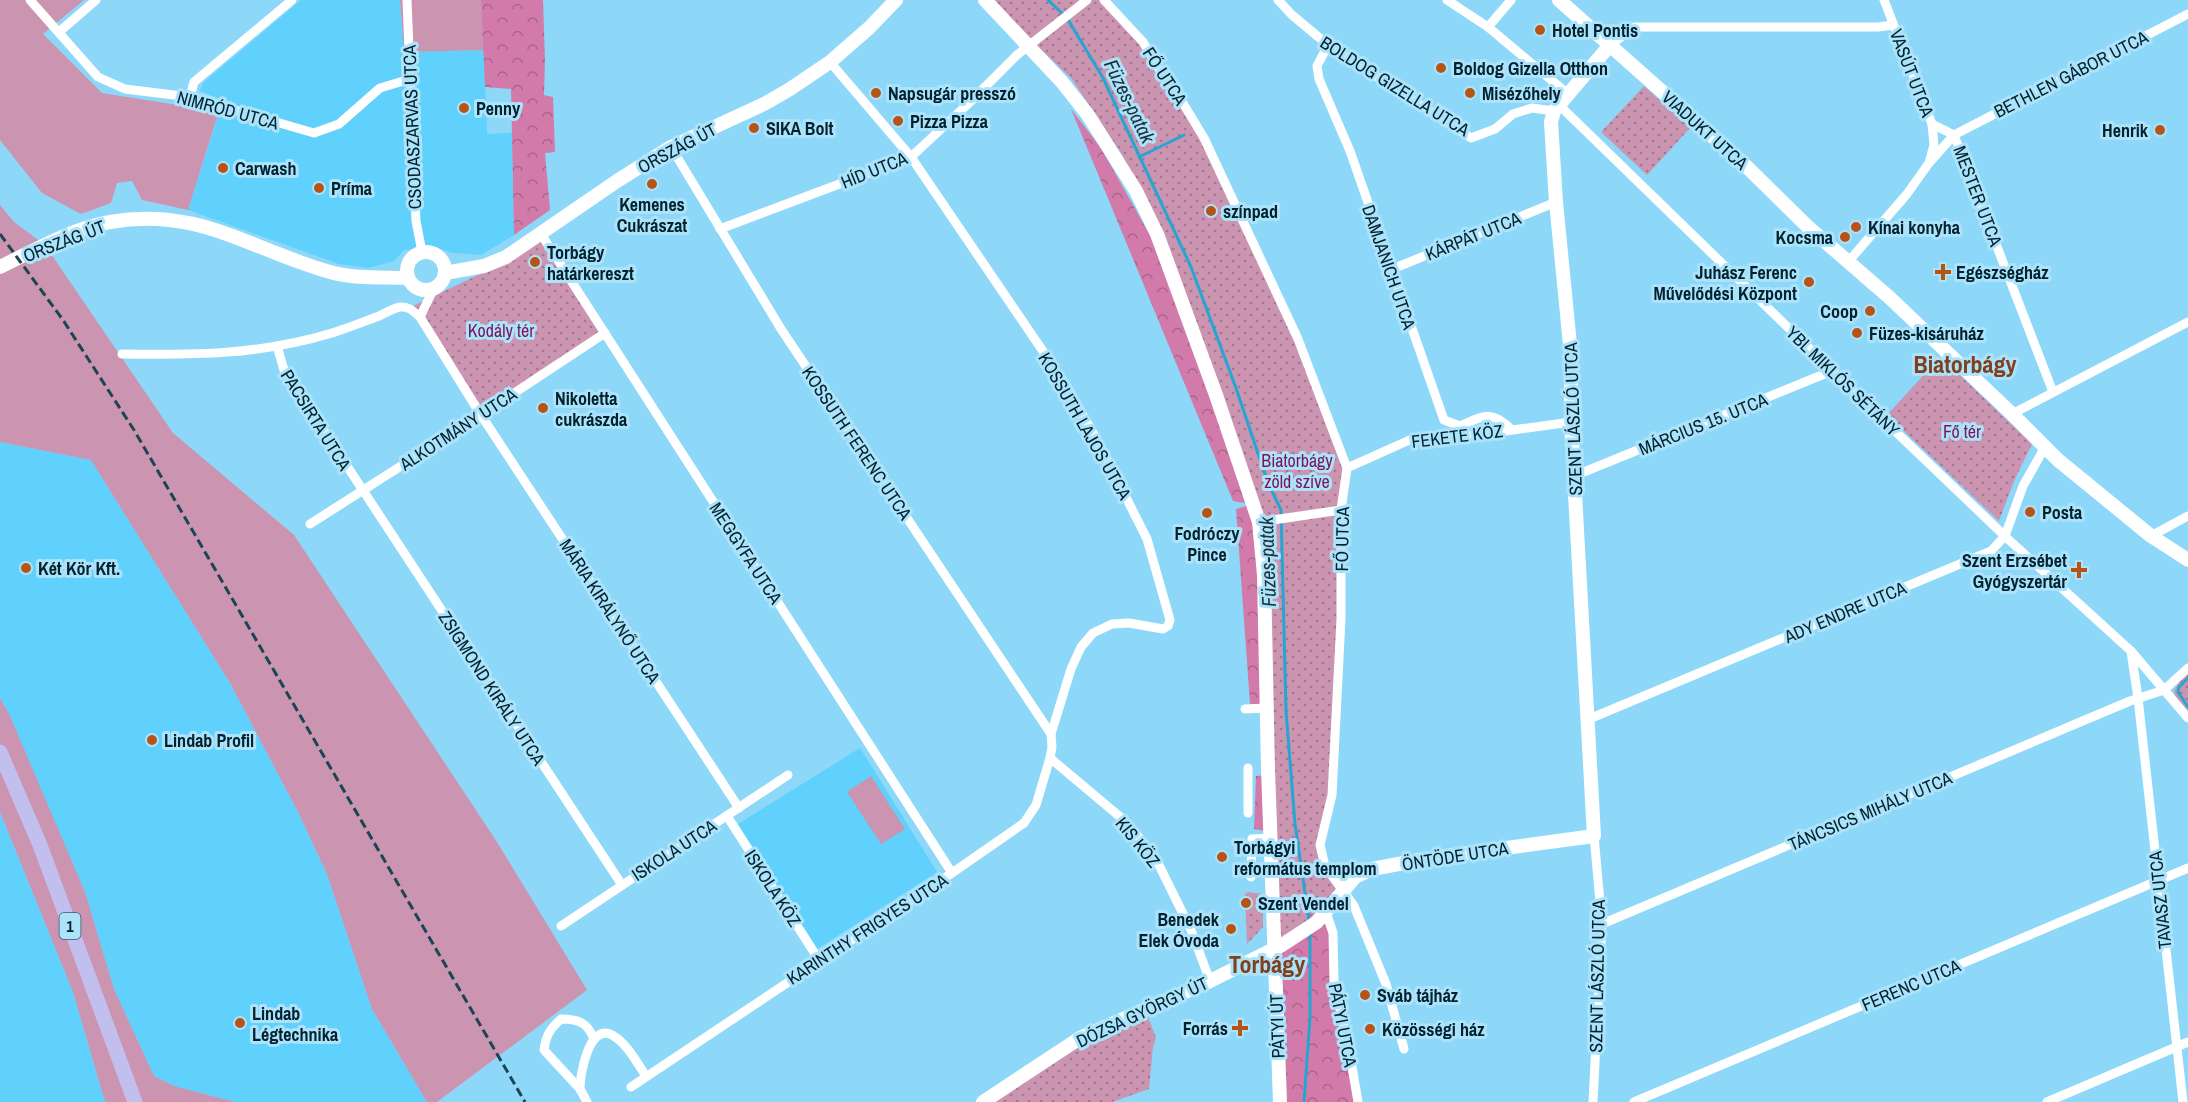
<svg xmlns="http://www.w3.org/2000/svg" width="2188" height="1102" viewBox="0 0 2188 1102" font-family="'Archivo Narrow',sans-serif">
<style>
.built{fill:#60d0fc}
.grass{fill:#cb94b0}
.forest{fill:url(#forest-crowns)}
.park{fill:url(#park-dots)}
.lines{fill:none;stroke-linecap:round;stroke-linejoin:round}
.stream{stroke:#24a6d2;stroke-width:3}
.street{stroke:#fff;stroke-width:9}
.secondary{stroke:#fff;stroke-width:14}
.primary{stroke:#c2beee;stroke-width:15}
.rail{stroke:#1b4454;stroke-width:3;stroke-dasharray:9 4.5;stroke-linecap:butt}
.poi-dot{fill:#b65417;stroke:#ace3fb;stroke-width:2}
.labels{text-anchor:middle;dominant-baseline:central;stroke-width:6;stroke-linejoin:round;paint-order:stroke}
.shield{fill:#ace3fb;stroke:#345c6c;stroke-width:1.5}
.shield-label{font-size:16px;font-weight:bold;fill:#01222e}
.poi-label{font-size:18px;font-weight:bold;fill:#01222e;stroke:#ace3fb;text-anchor:start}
.street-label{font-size:18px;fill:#01222e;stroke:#ace3fb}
.park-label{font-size:18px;fill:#7c1457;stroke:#ace3fb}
.water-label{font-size:20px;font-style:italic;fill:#1c3039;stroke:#ace3fb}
.district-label{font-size:24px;font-weight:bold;fill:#7f401d;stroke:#ace3fb}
</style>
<defs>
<pattern id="forest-crowns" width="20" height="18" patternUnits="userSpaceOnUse" patternTransform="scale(1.5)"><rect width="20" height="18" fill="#d27baa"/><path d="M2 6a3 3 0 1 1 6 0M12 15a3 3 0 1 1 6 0" fill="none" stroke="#a8648b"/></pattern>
<pattern id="park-dots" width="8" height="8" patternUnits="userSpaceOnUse" patternTransform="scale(1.5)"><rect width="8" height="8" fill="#cb94b0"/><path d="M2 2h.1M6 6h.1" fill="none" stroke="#a27890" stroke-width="1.8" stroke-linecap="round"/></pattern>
</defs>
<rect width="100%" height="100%" fill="#8dd8f9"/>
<g class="built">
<polygon points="301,0 400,0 404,52 484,50 487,134 512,133 514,235 481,255 453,253 434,247 404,250 394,261 368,268 339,264 188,210 223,100 200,91 203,83"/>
<polygon points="0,442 91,460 230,683 298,812 327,874 372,1009 427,1102 235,1102 174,1086 154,1076 114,989 85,892 10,717 0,698"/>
<polygon points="860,748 937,872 817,949 738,824"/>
<polygon points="0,812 73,992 105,1102 0,1102"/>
</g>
<g class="grass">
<polygon points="0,0 84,0 43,34 102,93 184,106 218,114 188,210 142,200 132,181 117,183 111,203 81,214 42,193 0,140"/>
<polygon points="400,0 481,0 484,50 404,52"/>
<polygon points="0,205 14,222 45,245 173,433 294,535 497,842 587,990 437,1102 427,1102 372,1009 327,874 298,812 230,683 91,460 0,442"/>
<polygon points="0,698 10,716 85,892 114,989 154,1076 174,1086 235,1102 105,1102 73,992 0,812"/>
<polygon points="871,776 905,829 881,844 847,792"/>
</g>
<g class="forest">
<polygon points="481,0 543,0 545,60 544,95 553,97 555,152 545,153 550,210 514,235 511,89 485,87"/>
<polygon points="1071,109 1101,148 1151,237 1249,504 1233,501"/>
<polygon points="1253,504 1265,619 1263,704 1250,704 1236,509"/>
<polygon points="1268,775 1265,831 1254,829 1256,776"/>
<polygon points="1329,922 1356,1102 1281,1102 1282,945"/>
</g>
<g class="park">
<polygon points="989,0 1104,0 1143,42 1234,198 1298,339 1347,468 1331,795 1320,845 1341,891 1317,922 1275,949 1269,571 1161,232 1121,153 1071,78"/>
<polygon points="1644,86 1690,128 1647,175 1601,132"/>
<polygon points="541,234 605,333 481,415 409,308 513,258"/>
<polygon points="1942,358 2032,444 2014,481 1999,521 1887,415 1932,366"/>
<polygon points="2188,674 2188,712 2176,698 2174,691 2179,682"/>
<polygon points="1248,892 1262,894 1263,927 1247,944 1245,894"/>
<polygon points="1145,1009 1156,1038 1153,1047 1149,1089 1112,1102 983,1102 1080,1038"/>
</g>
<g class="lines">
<g class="stream">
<polyline points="1048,0 1067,18 1103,78 1191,267 1236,388 1268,483 1281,510 1286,711 1295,824 1309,920"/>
<polyline points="1139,157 1184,135"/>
<polyline points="2188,678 2179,687 2178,692 2188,707"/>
<polyline points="1304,1102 1310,1018 1310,933"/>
</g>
<g class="street">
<polyline points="30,0 98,77 125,89 190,97 314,133 339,124 380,88 410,79"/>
<polyline points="407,0 416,221 422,252"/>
<polyline points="1104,0 1143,42 1166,81 1178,95 1204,138 1298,339 1347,468 1341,510 1341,619 1332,795 1320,845 1325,866 1354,906 1386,984 1404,1049"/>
<polyline points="1278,0 1292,15 1328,45 1471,138 1495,129 1513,114 1532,108 1554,111"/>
<polyline points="1447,0 1488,27 1568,94"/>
<polyline points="1488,27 1511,0"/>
<polyline points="59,32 96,0"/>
<path d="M1328 45 1317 66 1319 79 1350 151 1444 420 1460 426C1484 416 1491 409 1512 430"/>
<polyline points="1610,45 1635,27 1878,27 1893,25"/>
<polyline points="190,97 194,82 292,0"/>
<polyline points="1560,106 1873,410 2009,540 2131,651 2188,718"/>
<polyline points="1932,124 1954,135"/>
<polyline points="1954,135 2053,392"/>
<polyline points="671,147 781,329 1051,734"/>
<polyline points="1929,163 1954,135 2188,14"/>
<polyline points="720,229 911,157 970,102 1017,55 1087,0"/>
<polyline points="541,234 952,873"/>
<polyline points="1848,262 1907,194 1929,163 1934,145 1932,124 1884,0"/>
<polyline points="1390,270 1556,202"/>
<polyline points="420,317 434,288"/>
<polyline points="277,346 284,370 622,885"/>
<path d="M122 354C196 355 259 355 332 333 348 328 363 322 379 316 385 313 394 308 400 307 409 306 414 312 420 317L481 415 739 808"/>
<polyline points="2012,414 2188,322"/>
<polyline points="1347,468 1414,438 1476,435 1571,422"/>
<polyline points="1574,476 1832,371"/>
<polyline points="1259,522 1341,510"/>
<polyline points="310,524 481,415 605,333"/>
<polyline points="2151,536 2188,516"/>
<polyline points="2131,651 2138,698 2183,1102"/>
<polyline points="1245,709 1267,708"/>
<polyline points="1589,719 1991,551 2005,536 2023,486 2045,447"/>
<polyline points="1050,758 1125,821 1154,855 1191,930 1210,981"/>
<polyline points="1248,813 1248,768"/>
<polyline points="727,816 819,960"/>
<polyline points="1251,877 1252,839 1271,838"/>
<polyline points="1326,912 1333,933 1334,983 1349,1049 1358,1102"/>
<polyline points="1602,924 2130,701 2164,690 2188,668"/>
<polyline points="561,926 788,775"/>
<polyline points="631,1087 952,873 1024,823 1036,805 1050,758 1052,747 1051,734 1071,669 1081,647 1093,633 1112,624 1129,623 1163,629 1168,626 1170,620 1147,539 1097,440 1066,385 911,157 830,62"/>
<path d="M580 1089C580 1074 589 1023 612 1035 627 1043 637 1063 646 1076"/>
<path d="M587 1102 580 1089 544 1050C546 1035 550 1029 561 1019 578 1019 587 1022 594 1039"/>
<polyline points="1593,1102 1602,924 1594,836"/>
<polyline points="1634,1102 2188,868"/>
<polyline points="2047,1102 2188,1042"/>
</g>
<g class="secondary">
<polyline points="985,0 1062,82 1088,115 1136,191 1157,234 1216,395 1259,522 1264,575 1268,769 1280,1102"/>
<polyline points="1559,0 1747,167 1807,226 1890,298 2012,414 2058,460 2151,536 2188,560"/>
<circle cx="426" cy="271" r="19"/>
<path d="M0 267C35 250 71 229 110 222 198 206 251 250 330 272 355 279 382 277 408 278"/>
<polyline points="445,273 484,266 506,257 617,181 671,147 766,103 790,89 830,62 869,28 896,0"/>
<polyline points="983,1102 1080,1038 1210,981 1282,945 1317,922 1355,877 1372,869 1425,859 1594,836 1571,422 1571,355 1556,202 1551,122 1554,111 1610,45"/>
</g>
<polyline class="primary" points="0,752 40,845 135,1102"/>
<polyline class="rail" points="0,234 63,320 134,430 525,1102"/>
</g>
<g class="poi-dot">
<circle cx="1540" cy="30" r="6"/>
<circle cx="1441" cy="68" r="6"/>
<circle cx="876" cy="93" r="6"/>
<circle cx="1470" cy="93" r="6"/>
<circle cx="464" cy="108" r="6"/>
<circle cx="898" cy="121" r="6"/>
<circle cx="754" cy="128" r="6"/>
<circle cx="2160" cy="130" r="6"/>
<circle cx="223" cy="168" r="6"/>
<circle cx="652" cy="184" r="6"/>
<circle cx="319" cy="188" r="6"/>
<circle cx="1211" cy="211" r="6"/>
<circle cx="1856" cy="227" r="6"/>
<circle cx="1845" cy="237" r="6"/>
<circle cx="535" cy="262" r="6"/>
<path d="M1940 263h6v6h6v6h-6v6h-6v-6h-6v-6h6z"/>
<circle cx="1809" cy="282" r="6"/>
<circle cx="1870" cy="311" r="6"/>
<circle cx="1857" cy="333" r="6"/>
<circle cx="543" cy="408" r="6"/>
<circle cx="2030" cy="512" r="6"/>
<circle cx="1207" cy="513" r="6"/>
<circle cx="26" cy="568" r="6"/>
<path d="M2076 561h6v6h6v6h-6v6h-6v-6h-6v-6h6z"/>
<circle cx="152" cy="740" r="6"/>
<circle cx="1222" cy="857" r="6"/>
<circle cx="1246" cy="903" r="6"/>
<circle cx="1231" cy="929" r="6"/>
<circle cx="1365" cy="995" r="6"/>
<circle cx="240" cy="1023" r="6"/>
<path d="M1237 1019h6v6h6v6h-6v6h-6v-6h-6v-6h6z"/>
<circle cx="1370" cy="1029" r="6"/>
</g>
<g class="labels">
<rect class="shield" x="59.5" y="913" width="21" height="26" rx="4.5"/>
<g class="shield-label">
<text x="70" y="926">1</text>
</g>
<g class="poi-label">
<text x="1552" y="30">Hotel Pontis</text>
<text x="1453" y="68">Boldog Gizella Otthon</text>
<text x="888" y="93">Napsugár presszó</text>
<text x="1482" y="93">Misézőhely</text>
<text x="476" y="108">Penny</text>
<text x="910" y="121">Pizza Pizza</text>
<text x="766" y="128">SIKA Bolt</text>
<text x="2148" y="130" text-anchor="end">Henrik</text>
<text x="235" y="168">Carwash</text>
<text x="331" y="188">Príma</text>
<text x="652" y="204" text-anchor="middle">Kemenes<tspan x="652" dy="21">Cukrászat</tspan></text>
<text x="1223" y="211">színpad</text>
<text x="1868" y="227">Kínai konyha</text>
<text x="1833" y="237" text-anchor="end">Kocsma</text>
<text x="547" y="252">Torbágy<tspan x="547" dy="21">határkereszt</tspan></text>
<text x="1797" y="272" text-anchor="end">Juhász Ferenc<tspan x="1797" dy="21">Művelődési Központ</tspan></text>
<text x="1956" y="272">Egészségház</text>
<text x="1858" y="311" text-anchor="end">Coop</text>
<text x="1869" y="333">Füzes-kisáruház</text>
<text x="555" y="398">Nikoletta<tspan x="555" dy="21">cukrászda</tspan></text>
<text x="2042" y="512">Posta</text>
<text x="1207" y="533" text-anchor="middle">Fodróczy<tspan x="1207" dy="21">Pince</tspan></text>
<text x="2067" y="560" text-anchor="end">Szent Erzsébet<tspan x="2067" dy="21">Gyógyszertár</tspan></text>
<text x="38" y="568">Két Kör Kft.</text>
<text x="164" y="740">Lindab Profil</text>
<text x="1234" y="847">Torbágyi<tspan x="1234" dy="21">református templom</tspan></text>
<text x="1258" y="903">Szent Vendel</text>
<text x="1219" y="919" text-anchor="end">Benedek<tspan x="1219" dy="21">Elek Óvoda</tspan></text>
<text x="1377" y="995">Sváb tájház</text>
<text x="252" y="1013">Lindab<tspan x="252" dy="21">Légtechnika</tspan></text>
<text x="1228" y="1028" text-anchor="end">Forrás</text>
<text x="1382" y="1029">Közösségi ház</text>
</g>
<g class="street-label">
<text transform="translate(1912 73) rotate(69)">VASÚT UTCA</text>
<text transform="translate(2071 74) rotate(-27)">BETHLEN GÁBOR UTCA</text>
<text transform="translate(1165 76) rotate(57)">FŐ UTCA</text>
<text transform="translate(1395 86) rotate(32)">BOLDOG GIZELLA UTCA</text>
<text transform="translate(228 110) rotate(15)">NIMRÓD UTCA</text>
<text transform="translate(412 127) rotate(-92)">CSODASZARVAS UTCA</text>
<text transform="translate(1705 130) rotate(42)">VIADUKT UTCA</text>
<text transform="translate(677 148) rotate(-28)">ORSZÁG ÚT</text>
<text transform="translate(874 170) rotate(-22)">HÍD UTCA</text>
<text transform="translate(1978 196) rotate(69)">MESTER UTCA</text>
<text transform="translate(1473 236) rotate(-22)">KÁRPÁT UTCA</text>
<text transform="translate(64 241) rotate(-21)">ORSZÁG ÚT</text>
<text transform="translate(1389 267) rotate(71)">DAMJANICH UTCA</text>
<text transform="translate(1843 381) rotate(44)">YBL MIKLÓS SÉTÁNY</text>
<text transform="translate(1573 419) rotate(-92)">SZENT LÁSZLÓ UTCA</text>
<text transform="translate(316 420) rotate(58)">PACSIRTA UTCA</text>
<text transform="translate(1703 424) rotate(-22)">MÁRCIUS 15. UTCA</text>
<text transform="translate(1085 426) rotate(60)">KOSSUTH LAJOS UTCA</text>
<text transform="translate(458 429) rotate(-33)">ALKOTMÁNY UTCA</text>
<text transform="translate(1457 436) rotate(-7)">FEKETE KÖZ</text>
<text transform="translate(857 443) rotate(56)">KOSSUTH FERENC UTCA</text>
<text transform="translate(1342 539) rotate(-89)">FŐ UTCA</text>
<text transform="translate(746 553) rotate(57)">MEGGYFA UTCA</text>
<text transform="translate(610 611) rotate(57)">MÁRIA KIRÁLYNŐ UTCA</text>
<text transform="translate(1845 612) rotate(-23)">ADY ENDRE UTCA</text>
<text transform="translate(492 688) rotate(57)">ZSIGMOND KIRÁLY UTCA</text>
<text transform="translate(1870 811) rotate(-23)">TÁNCSICS MIHÁLY UTCA</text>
<text transform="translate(1138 842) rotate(51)">KIS KÖZ</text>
<text transform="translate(674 850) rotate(-33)">ISKOLA UTCA</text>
<text transform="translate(1455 856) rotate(-9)">ÖNTÖDE UTCA</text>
<text transform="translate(773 888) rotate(57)">ISKOLA KÖZ</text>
<text transform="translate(2160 900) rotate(-96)">TAVASZ UTCA</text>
<text transform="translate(867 929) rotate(-33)">KARINTHY FRIGYES UTCA</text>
<text transform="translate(1597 976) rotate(-89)">SZENT LÁSZLÓ UTCA</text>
<text transform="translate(1911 985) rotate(-23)">FERENC UTCA</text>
<text transform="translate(1142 1012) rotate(-25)">DÓZSA GYÖRGY ÚT</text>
<text transform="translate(1343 1025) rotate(79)">PÁTYI UTCA</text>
<text transform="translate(1277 1026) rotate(-92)">PÁTYI ÚT</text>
</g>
<g class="park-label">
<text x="501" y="330">Kodály tér</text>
<text x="1962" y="431">Fő tér</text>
<text x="1297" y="460">Biatorbágy<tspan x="1297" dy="21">zöld szíve</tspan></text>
</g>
<g class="water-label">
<text transform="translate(1130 101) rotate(64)">Füzes-patak</text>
<text transform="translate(1267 562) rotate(-92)">Füzes-patak</text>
</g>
<g class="district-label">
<text x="1965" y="364">Biatorbágy</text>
<text x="1267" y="964">Torbágy</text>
</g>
</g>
</svg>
